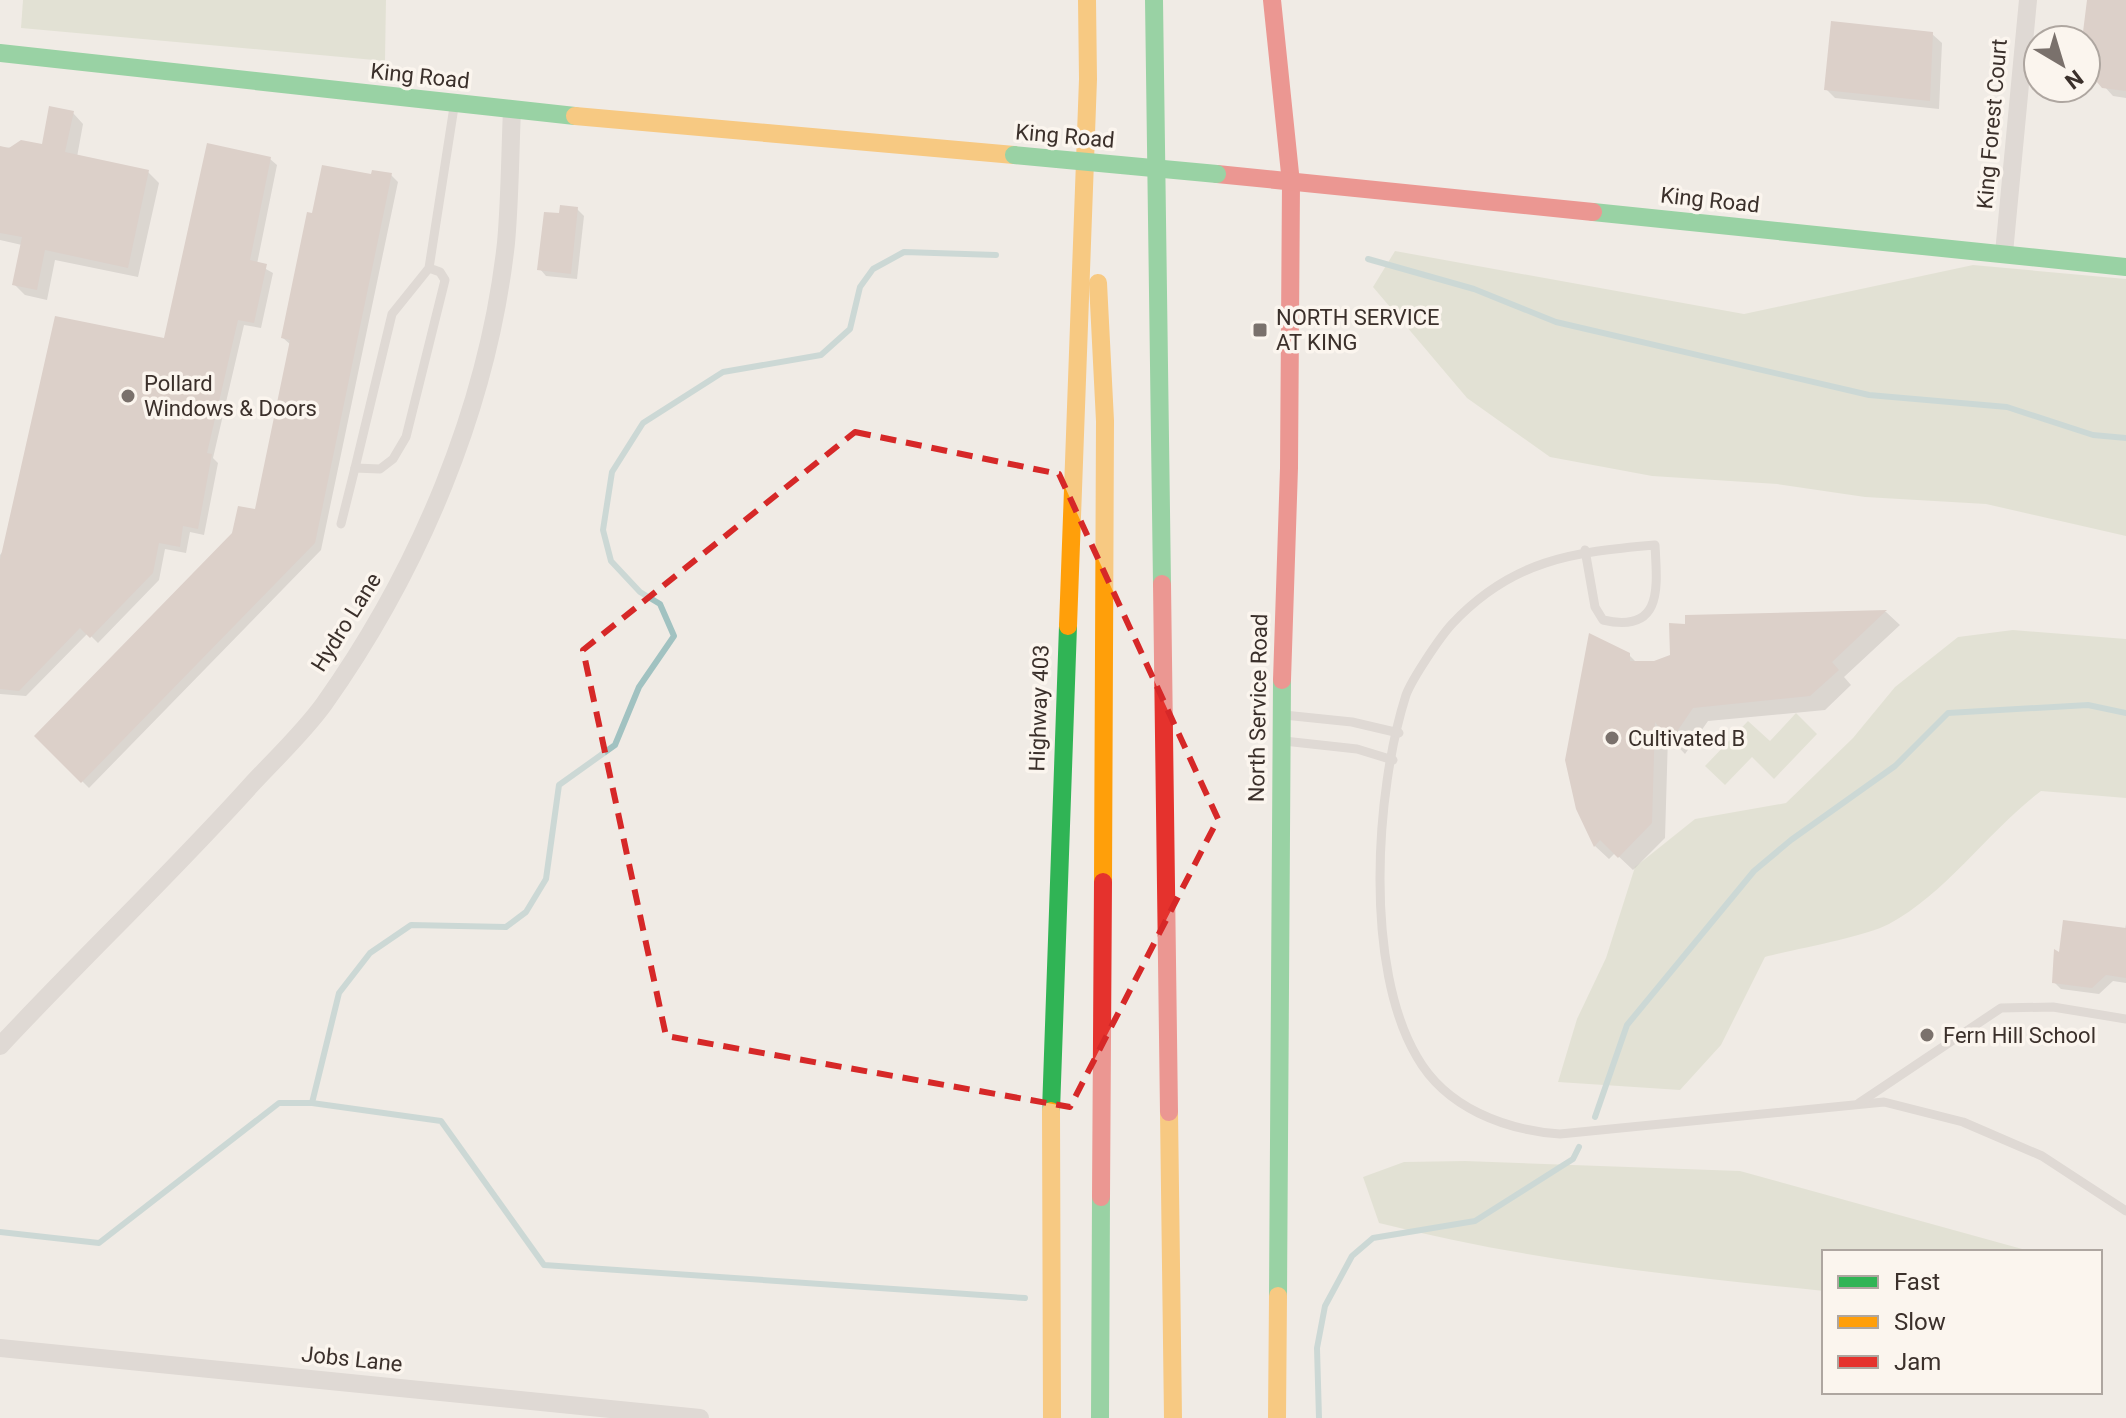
<svg xmlns="http://www.w3.org/2000/svg" width="2126" height="1418" viewBox="0 0 2126 1418" font-family="Roboto,sans-serif">
<style>
.green{fill:#d1d6bf}
.shadow{fill:#0003}
.lines{fill:none;stroke-linecap:round;stroke-linejoin:round}
.stream{stroke:#a1c2c1;stroke-width:6}
.building{fill:#c3afa7}
.lane{stroke:#c9c3be;stroke-width:9}
.street{stroke:#c9c3be;stroke-width:18}
.fast{stroke:#30b455;stroke-width:18}
.slow{stroke:#ff9f0a;stroke-width:18}
.jam{stroke:#e5322d;stroke-width:18}
.fast-bridge{stroke:#30b455;stroke-width:18}
.marked{fill:none;stroke:#d62828;stroke-width:6;stroke-dasharray:16 10;stroke-linejoin:round}
.poi-dot{fill:#7a716c;stroke:#fbf5ee;stroke-width:3}
.labels{text-anchor:middle;dominant-baseline:central;stroke-width:7;stroke-linejoin:round;paint-order:stroke}
.street-label{font-size:22px;fill:#3b302b;stroke:#fbf5ee}
.poi-label{font-size:22px;fill:#3b302b;stroke:#fbf5ee;text-anchor:start}
</style>
<rect width="100%" height="100%" fill="#f0ebe5"/>
<g class="green">
<polygon points="23,0 386,0 385,61 21,28"/>
<polygon points="1395,251 1744,314 1973,265 2126,279 2126,536 1986,504 1865,497 1777,484 1652,476 1550,457 1467,398 1373,287"/>
<path d="M2013 630 2126 639V798L2041 791C1988 831 1948 892 1889 924 1865 937 1795 949 1765 957L1721 1045 1680 1090 1558 1082 1577 1019 1606 958 1635 867 1695 819 1786 803 1853 738 1895 687 1958 637Z"/>
<polygon points="1796,713 1817,734 1774,779 1752,757 1725,785 1705,766 1748,721 1770,741"/>
<path d="M1465 1161 1740 1171 2033 1252H1824V1291C1675 1276 1524 1260 1379 1223L1363 1177 1404 1162Z"/>
</g>
<g class="shadow">
<polygon points="2089,0 2126,0 2126,98 2113,96 2086,66 2084,40"/>
<polygon points="1932,34 1942,43 1939,109 1835,98 1826,89"/>
<polygon points="73,113 83,124 77,157 148,172 159,183 138,277 55,260 47,300 25,295 14,284 22,245 0,240 0,148 43,146"/>
<polygon points="270,159 277,165 257,264 273,273 261,328 244,325 213,458 218,463 204,535 190,532 186,553 165,549 159,580 98,643 88,633 26,696 0,694 0,555 165,340"/>
<polygon points="391,175 398,182 321,550 89,788 37,736 256,512 291,345 283,338 372,177"/>
<polygon points="577,209 584,216 577,279 546,276 540,269 561,216"/>
<polygon points="1886,612 1900,625 1844,677 1851,685 1825,710 1708,721 1685,754 1668,736 1665,838 1633,870 1615,853 1609,859 1595,846 1578,808 1629,655 1637,663 1655,663 1673,656 1687,626 1687,617"/>
<polygon points="2126,924 2126,983 2113,981 2099,994 2061,989 2054,982 2055,952 2061,955 2125,930"/>
</g>
<g class="lines">
<g class="stream">
<polyline points="1368,259 1474,289 1556,322 1869,395 2007,407 2093,435 2126,438"/>
<polyline points="312,1103 339,993 370,953 411,925 506,927 526,912 546,879 559,785 615,745 639,687 674,636 660,604 640,592 611,561 603,530 612,472 643,423 723,372 821,355 850,329 860,287 873,269 904,252 996,255"/>
<polyline points="1595,1117 1627,1025 1754,871 1791,840 1895,766 1948,713 2088,705 2126,713"/>
<polyline points="0,1232 99,1243 279,1103 312,1103 441,1121 544,1265 1025,1298"/>
<polyline points="1319,1418 1317,1348 1325,1306 1352,1256 1373,1238 1475,1221 1573,1159 1579,1147"/>
</g>
</g>
<g class="building">
<polygon points="2087,0 2126,0 2126,91 2102,88 2086,69 2086,40 2082,40"/>
<polygon points="1831,21 1933,32 1930,101 1824,90"/>
<polygon points="49,106 74,111 65,152 149,170 128,268 45,250 37,290 12,285 22,237 0,233 0,146 9,148 21,140 42,144"/>
<polygon points="207,143 271,157 250,260 267,264 254,323 238,320 207,453 212,454 198,529 183,526 180,547 159,543 153,573 90,638 80,628 19,691 0,689 0,560 55,316 164,338"/>
<polygon points="322,165 371,174 372,170 392,173 315,543 81,783 34,736 232,533 238,506 255,509 290,340 281,338 307,212 312,213"/>
<polygon points="560,205 578,207 571,274 537,270 544,212 559,213"/>
<polygon points="1887,610 1832,662 1839,670 1810,696 1693,708 1670,742 1655,722 1652,823 1618,858 1600,840 1594,847 1576,809 1565,760 1589,633 1630,653 1630,661 1654,661 1670,655 1669,623 1685,624 1685,615"/>
<polygon points="2063,920 2126,928 2126,978 2106,975 2092,988 2052,983 2054,949 2059,952"/>
</g>
<g class="lines">
<g class="lane">
<polyline points="429,268 440,272 445,280 406,437 393,459 380,469 355,468 392,314 429,268 454,107"/>
<polyline points="341,524 355,468"/>
<path d="M1585 550 1595 607 1603 620C1664 634 1657 586 1655 545 1572 552 1512 560 1452 624 1440 637 1412 679 1406 695 1375 792 1364 967 1417 1057 1446 1108 1505 1130 1560 1134L1884 1102 1963 1122 2042 1156 2126 1211"/>
<polyline points="1284,715 1352,722 1399,733"/>
<polyline points="1284,741 1357,749 1393,760"/>
<polyline points="1859,1103 2001,1008 2053,1007 2126,1019"/>
</g>
<g class="street">
<polyline points="2004,253 2028,0"/>
<path d="M0 1046C82 958 170 875 251 785 275 759 303 733 324 704 419 570 488 407 506 243 510 199 510 154 512 110"/>
<polyline points="0,1348 700,1418"/>
</g>
<g class="fast">
<polyline points="1154,0 1162,584"/>
<polyline points="0,53 575,116"/>
<polyline points="1593,212 2126,267"/>
<polyline points="1051,1111 1068,626"/>
<polyline points="1278,1296 1282,680"/>
<polyline points="1100,1418 1101,1197"/>
</g>
<g class="slow">
<polyline points="575,116 1014,155"/>
<polyline points="1098,283 1105,421 1103,882"/>
<polyline points="1068,626 1088,79 1087,0"/>
<polyline points="1051,1111 1052,1418"/>
<polyline points="1169,1112 1173,1418"/>
<polyline points="1277,1418 1278,1296"/>
</g>
<g class="jam">
<polyline points="1272,0 1291,183 1289,468 1282,680"/>
<polyline points="1217,174 1593,212"/>
<polyline points="1162,584 1169,1112"/>
<polyline points="1101,1197 1103,882"/>
</g>
<polyline class="fast-bridge" points="1014,155 1217,174"/>
</g>
<path d="M0 0H2126V1418H0ZM855 432 1059 474 1218 819 1070 1107 666 1036 583 650Z" fill="#f0ebe5" fill-opacity=".55" fill-rule="evenodd"/>
<path class="marked" d="M855 432 1059 474 1218 819 1070 1107 666 1036 583 650Z"/>
<g class="poi-dot">
<rect x="1252" y="322" width="16" height="16" rx="4"/>
<circle cx="128" cy="396" r="8"/>
<circle cx="1612" cy="738" r="8"/>
<circle cx="1927" cy="1035" r="8"/>
</g>
<g class="labels">
<g class="street-label">
<text transform="translate(420 76) rotate(6)">King Road</text>
<text transform="translate(1992 124) rotate(-85)">King Forest Court</text>
<text transform="translate(1065 136) rotate(5)">King Road</text>
<text transform="translate(1710 200) rotate(6)">King Road</text>
<text transform="translate(346 622) rotate(-58)">Hydro Lane</text>
<text transform="translate(1039 708) rotate(-88)">Highway 403</text>
<text transform="translate(1258 708) rotate(-89)">North Service Road</text>
<text transform="translate(352 1359) rotate(6)">Jobs Lane</text>
</g>
<g class="poi-label">
<text x="1276" y="317">NORTH SERVICE<tspan x="1276" dy="25">AT KING</tspan></text>
<text x="144" y="383">Pollard<tspan x="144" dy="25">Windows &amp; Doors</tspan></text>
<text x="1628" y="738">Cultivated B</text>
<text x="1943" y="1035">Fern Hill School</text>
</g>
</g>
<rect x="1822" y="1250" width="280" height="144" fill="#fbf5ee" stroke="#aea6a0" stroke-width="2"/>
<rect x="1838" y="1276" width="40" height="12" fill="#30b455" stroke="#aea6a0" stroke-width="2"/>
<text x="1894" y="1290" font-size="24" fill="#3b302b">Fast</text>
<rect x="1838" y="1316" width="40" height="12" fill="#ff9f0a" stroke="#aea6a0" stroke-width="2"/>
<text x="1894" y="1330" font-size="24" fill="#3b302b">Slow</text>
<rect x="1838" y="1356" width="40" height="12" fill="#e5322d" stroke="#aea6a0" stroke-width="2"/>
<text x="1894" y="1370" font-size="24" fill="#3b302b">Jam</text>
<g transform="translate(2062 64) rotate(142)"><circle r="38" fill="#fbf5ee" stroke="#aea6a0" stroke-width="2"/>
<path d="M0-6L14 30L0 20L-14 30Z" fill="#7a716c"/>
<text y="-12" font-size="22" font-weight="bold" text-anchor="middle" fill="#3b302b">N</text>
</g>
</svg>
